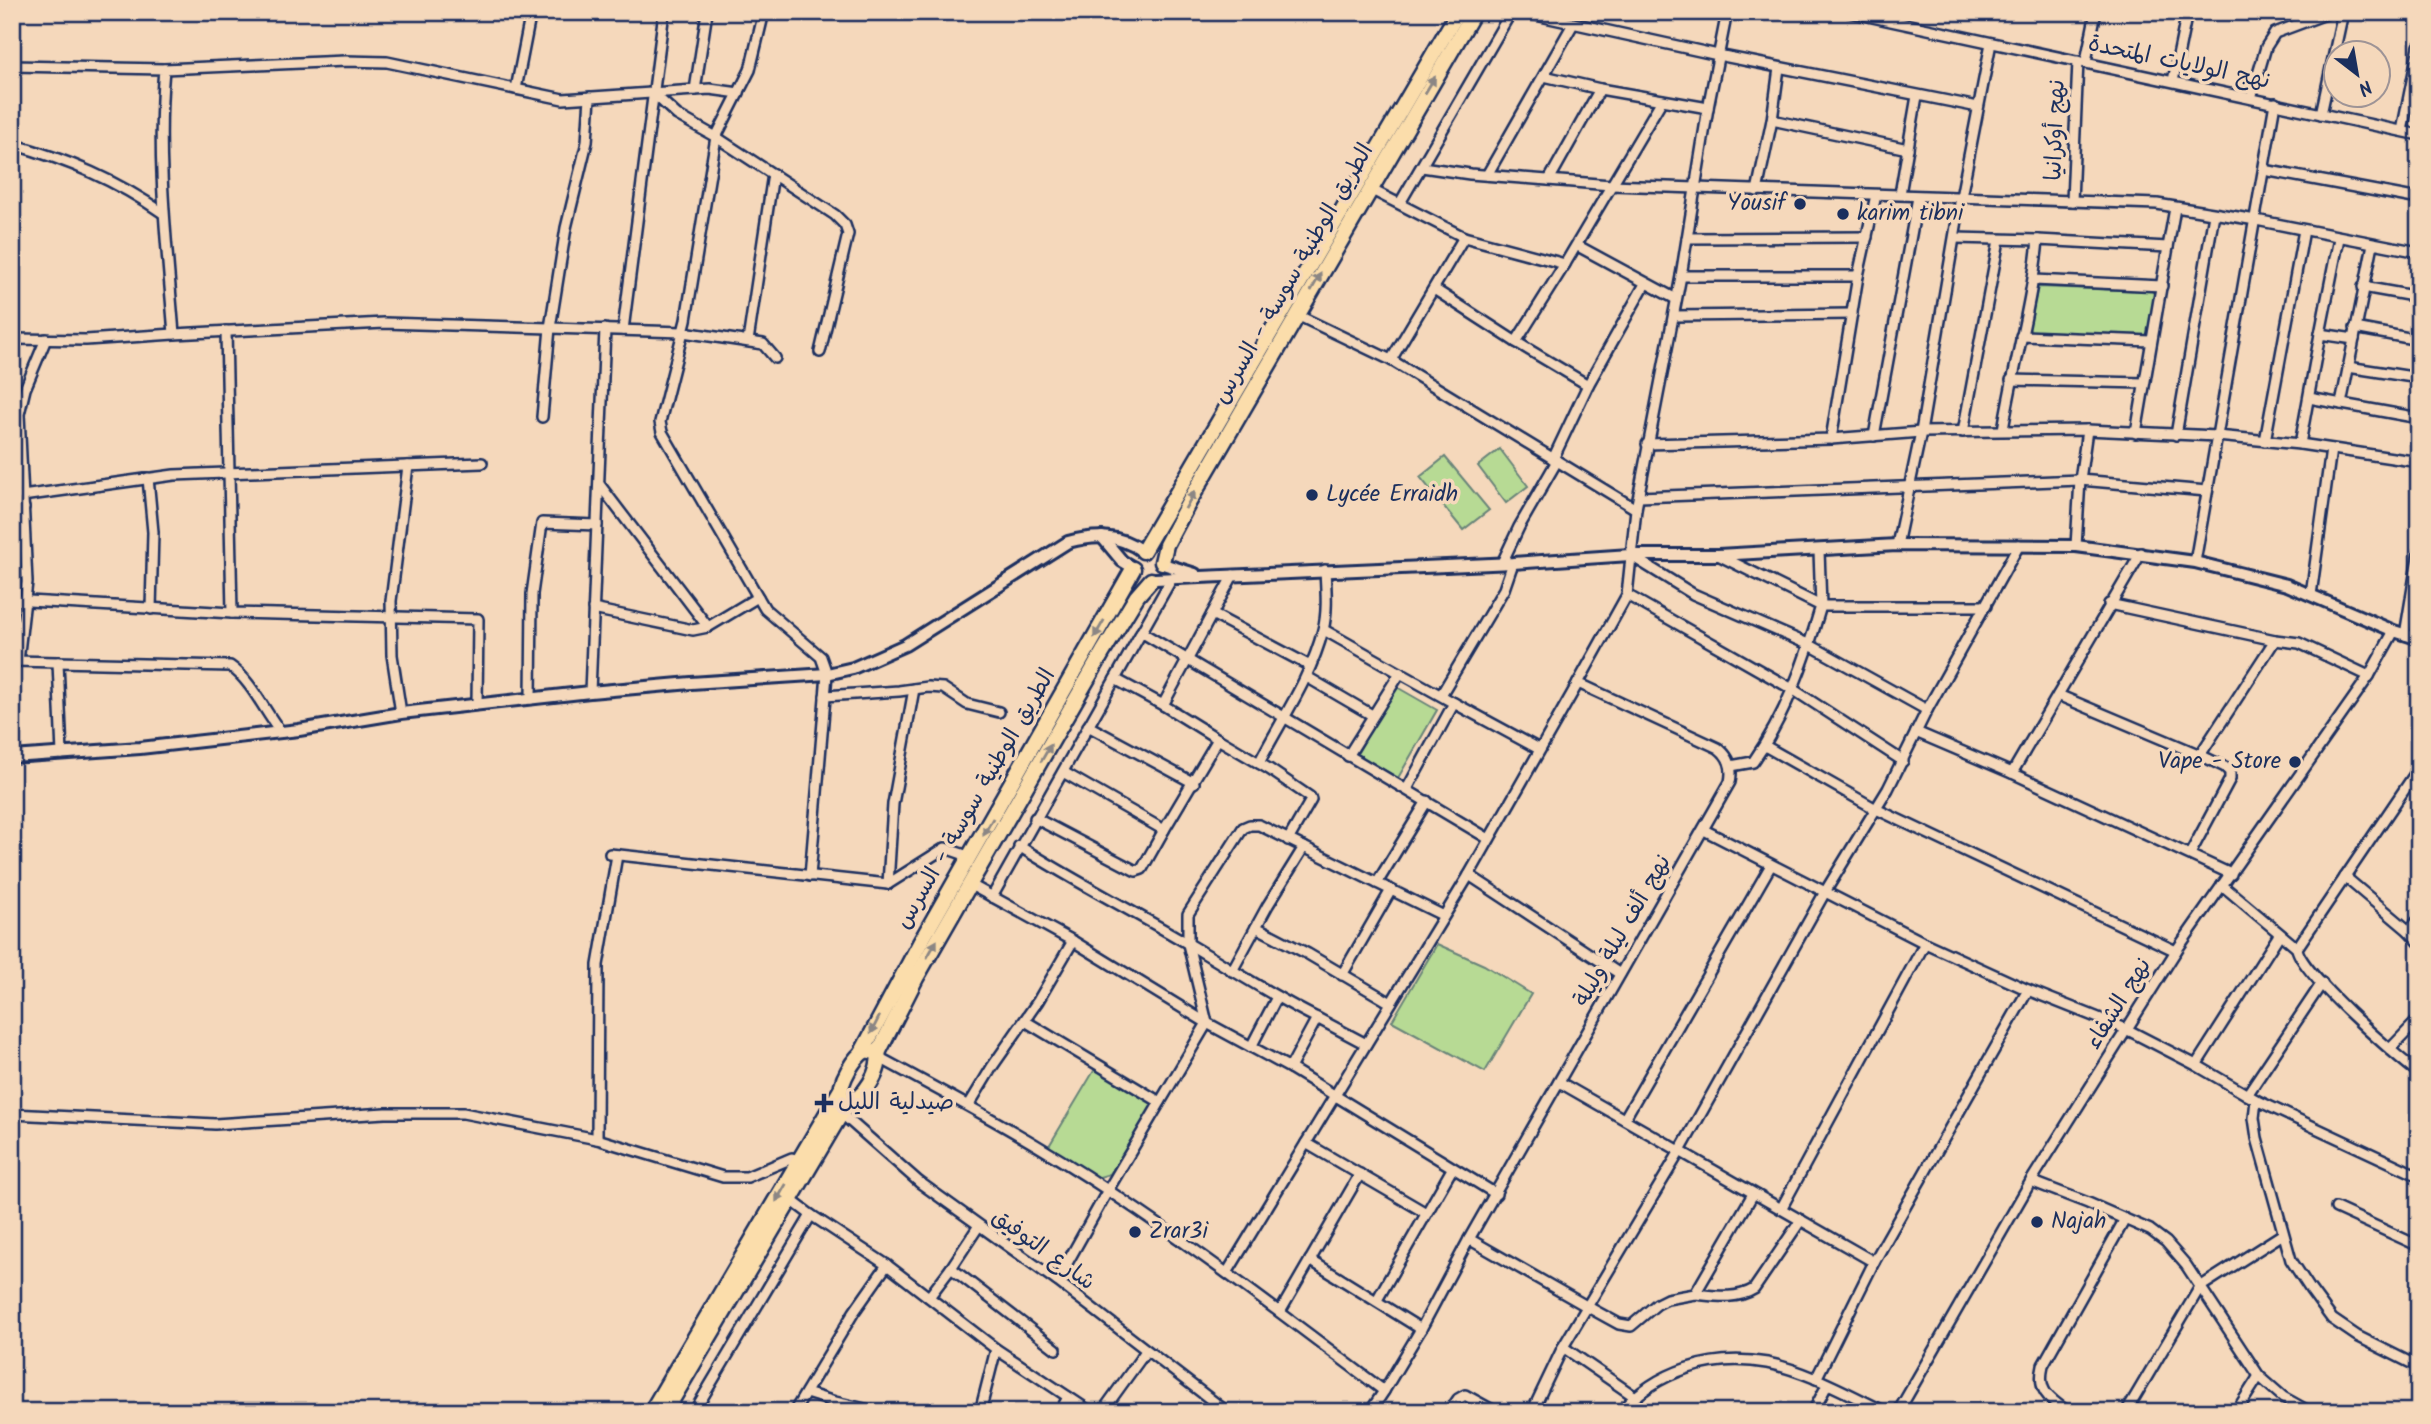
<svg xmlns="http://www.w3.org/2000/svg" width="2431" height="1424" viewBox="0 0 2431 1424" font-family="Kalam,'Playpen Sans Arabic',sans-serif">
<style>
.green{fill:#b7da94;stroke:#698479;stroke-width:2}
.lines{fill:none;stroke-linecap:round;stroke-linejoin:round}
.minor-casing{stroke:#1b2f5e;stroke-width:14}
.tertiary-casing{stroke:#1b2f5e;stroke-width:16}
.trunk-casing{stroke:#1b2f5e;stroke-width:19}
.minor{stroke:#f5d8bb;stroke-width:9}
.tertiary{stroke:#f5d8bb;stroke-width:10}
.trunk{stroke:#fbddab;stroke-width:14}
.oneway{fill:#8b8684}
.poi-dot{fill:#1b2f5e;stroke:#f5d8bb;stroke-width:2.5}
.labels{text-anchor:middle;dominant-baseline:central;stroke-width:7;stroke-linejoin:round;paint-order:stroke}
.street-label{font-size:23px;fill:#1b2f5e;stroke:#f5d8bb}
.poi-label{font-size:23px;fill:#1b2f5e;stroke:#f5d8bb;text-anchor:start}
</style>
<rect width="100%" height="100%" fill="#f5d8bb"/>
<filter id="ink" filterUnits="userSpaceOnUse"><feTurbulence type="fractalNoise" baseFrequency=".0143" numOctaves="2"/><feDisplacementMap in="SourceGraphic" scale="14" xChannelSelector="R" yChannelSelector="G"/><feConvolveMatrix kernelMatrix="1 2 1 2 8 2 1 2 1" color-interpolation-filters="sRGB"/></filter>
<g filter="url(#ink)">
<g class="green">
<polygon points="2038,287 2152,291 2155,295 2148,335 2032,334 2028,329"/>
<polygon points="1500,449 1528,486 1506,503 1478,466"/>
<polygon points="1445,457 1489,510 1463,530 1420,477"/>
<polygon points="1395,686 1437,710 1398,778 1357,754"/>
<polygon points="1437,944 1484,965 1531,994 1485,1072 1392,1021"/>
<polygon points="1095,1069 1154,1103 1110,1174 1096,1178 1049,1146"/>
</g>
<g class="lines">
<g class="minor-casing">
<g id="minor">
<polyline points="764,12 750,70 716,137 686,320 660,422 662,432 765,609 821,657 827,674 810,876"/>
<polyline points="1522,12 1718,55 1978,107"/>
<polyline points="1849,12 2419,135"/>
<polyline points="2086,61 2096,12"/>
<path d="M12 66 164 69C156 157 167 246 174 334L384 323 683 332 763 344 775 358"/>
<polyline points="164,69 345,61 387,62 563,99 710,89 739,93"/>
<polyline points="1544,76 1600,89 1708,108"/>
<polyline points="2173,81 2187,12"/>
<polyline points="516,89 531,12"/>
<polyline points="695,90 707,12"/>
<polyline points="653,93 677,115 716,137 835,215 845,225 848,234 820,352"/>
<polyline points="2251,98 2266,47 2275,33 2331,12"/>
<polyline points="2321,114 2343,12"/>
<polyline points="1772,120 1908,149"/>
<polyline points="2402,131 2419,46"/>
<path d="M12 144C68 160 116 180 163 213"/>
<polyline points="1422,167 1470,174 1611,185 2157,204 2256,220 2419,252"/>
<polyline points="2264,170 2419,199"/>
<polyline points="1487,175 1573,24"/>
<polyline points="1549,180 1600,89"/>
<polyline points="1370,189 1464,237 1565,264 1662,100"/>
<polyline points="1757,191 1772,120 1779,68"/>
<polyline points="1900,194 1917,96"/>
<polyline points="2072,201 2078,61"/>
<polyline points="1400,203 1511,12"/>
<polyline points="1687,238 1867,237"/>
<polyline points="1955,238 2038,240"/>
<polyline points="1578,246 1676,299"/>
<polyline points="2168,247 2175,208"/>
<polyline points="1681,276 1858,276"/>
<polyline points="2034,280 2162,286"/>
<polyline points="2363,287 2419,297"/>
<polyline points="1434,289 1516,342"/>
<polyline points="1297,315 1391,360 1636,509"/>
<polyline points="1674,316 1852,314"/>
<polyline points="2355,328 2419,340"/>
<polyline points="623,330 664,12"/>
<polyline points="226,331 232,613"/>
<polyline points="2320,334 2339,238"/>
<polyline points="2021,336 2151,341"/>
<polyline points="12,339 86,340 174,334"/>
<polyline points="748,341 773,174"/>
<polyline points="1391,360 1464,237"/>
<polyline points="2348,367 2419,378"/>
<polyline points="2011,380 2144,383"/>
<polyline points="1588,385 1645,284"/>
<polyline points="2309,398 2419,418"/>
<polyline points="2341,404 2373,244"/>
<polyline points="542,417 550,328 566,228 587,142 590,97"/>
<path d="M2003 430C2013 367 2032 304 2038 240L2168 247 2136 433"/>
<polyline points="1963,432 1999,240"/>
<polyline points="2176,435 2214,214"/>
<polyline points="1874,436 1918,197"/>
<polyline points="1831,439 1858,276 1876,195"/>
<polyline points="2265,441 2304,230"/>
<polyline points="1647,444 1831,439 1921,432 2087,430 2217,436 2300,444 2419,462"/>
<polyline points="2300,444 2320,334 2354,339"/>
<polyline points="1553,459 1588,385 1516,342 1565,264"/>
<polyline points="148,478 153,532 151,609"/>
<polyline points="599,484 708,627"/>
<polyline points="22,496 174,475 482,463"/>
<polyline points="1639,497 2080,480 2207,491"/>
<polyline points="12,516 24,508"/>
<polyline points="1897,545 1921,432 1961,197 1991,43"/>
<polyline points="2076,546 2080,480 2087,430"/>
<polyline points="1819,551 1821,606 1986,606"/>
<polyline points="1630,555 1693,594 1810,645 1927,710"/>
<path d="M1718 555 1821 606C1805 661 1786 715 1753 762L1731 766"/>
<polyline points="2195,562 2275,103"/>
<polyline points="1502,563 1519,527 1557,461"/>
<polyline points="1627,595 1794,690 1903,761"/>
<polyline points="2311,595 2331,449"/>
<polyline points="12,600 232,613 478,619 477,704"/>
<polyline points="2109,604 2275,640 2299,643 2369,676"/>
<polyline points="593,609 693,630 708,627 758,597"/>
<polyline points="1212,614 1310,666"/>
<polyline points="1324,630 1400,673"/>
<polyline points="1141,632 1489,839"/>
<polyline points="2405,635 2419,551"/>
<path d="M14 661 230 666C252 681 264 711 281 732"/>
<polyline points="18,661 27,582 19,414 25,389 46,339"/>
<polyline points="58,662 62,754"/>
<polyline points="1307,677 1372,715"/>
<polyline points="590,692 605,329"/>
<polyline points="1441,695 1504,589 1513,563"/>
<polyline points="2058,695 2200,755 2225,767 2230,772 2230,779 2190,854"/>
<polyline points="825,696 899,691 928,687 943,688 967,704 999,712"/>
<polyline points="531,699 532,594 542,523 597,525"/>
<polyline points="1454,703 1539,749"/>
<polyline points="1163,705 1233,575"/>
<polyline points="401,713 392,655 391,601 408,466"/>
<polyline points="1088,726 1194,783"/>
<polyline points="1916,732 2012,773 2231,874"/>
<polyline points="1218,739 1269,769 1310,797 1311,800 1288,840"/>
<polyline points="1765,746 1876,809 2176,951"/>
<polyline points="2200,755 2275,640"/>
<polyline points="1348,756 1400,673 1454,703 1407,789"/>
<path d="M1259 763C1281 720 1311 678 1323 630 1328 611 1326 590 1325 570"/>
<path d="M2419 768 2297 948C2299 971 2396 1057 2419 1073"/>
<polyline points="1063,772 1164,830 1218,739 1163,705 1115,679"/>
<polyline points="2012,773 2141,553"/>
<polyline points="1035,818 1136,871 1142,869 1164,830"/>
<polyline points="1704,830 1925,943 2028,990 2126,1029 2196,1065 2256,1100 2419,1176"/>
<path d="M1019 846C1074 881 1131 910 1187 943 1230 968 1272 996 1317 1018L1290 1068"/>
<polyline points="610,854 888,884 945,848 971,857"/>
<polyline points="1469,875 1620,974"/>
<polyline points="2345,877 2409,931"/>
<polyline points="1377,883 1427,801"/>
<polyline points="888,884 893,804 914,689"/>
<polyline points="969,884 1073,941 1207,1023 1290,1068 1496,1194"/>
<polyline points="2222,885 2297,948"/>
<polyline points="992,897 1172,578"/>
<polyline points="2419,919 2409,931 2419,942"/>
<polyline points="1256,927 1308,954 1391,1003"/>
<polyline points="1232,971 1268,905 1304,847"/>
<polyline points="1342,975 1391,890"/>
<polyline points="1317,1018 1366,1044"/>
<polyline points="1025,1021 1160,1102"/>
<polyline points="1251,1047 1277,997"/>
<polyline points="2390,1049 2419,1019"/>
<path d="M880 1058C958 1100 1036 1142 1109 1191 1204 1254 1293 1322 1384 1391L1370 1412"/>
<polyline points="2196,1065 2279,935"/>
<polyline points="1559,1082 1874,1262"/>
<polyline points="2247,1095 2322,983"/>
<polyline points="2256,1100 2254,1118 2257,1138 2291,1260 2310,1289 2332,1319 2357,1336 2419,1367"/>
<polyline points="969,1105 992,1067 1038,1001 1073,941"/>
<polyline points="12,1114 215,1124 385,1113 463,1113 597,1139 723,1177 747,1177 792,1158 800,1160"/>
<polyline points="842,1114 919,1182 1057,1281 1227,1412"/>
<polyline points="1625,1118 1771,865"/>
<polyline points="597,1139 598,965 617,855"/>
<polyline points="1306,1143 1426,1213"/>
<polyline points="2031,1181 2088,1203 2150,1230 2166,1242 2186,1265 2259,1376 2283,1397 2310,1412"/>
<polyline points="791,1200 811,1215 887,1265 996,1349 1091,1412"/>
<polyline points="2336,1208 2419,1246"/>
<polyline points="1781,1209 1925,943"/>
<polyline points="1469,1239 1588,1307 1619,1324 1631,1326 1657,1304 1667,1299 1695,1294 1753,1194"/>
<polyline points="1310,1260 1421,1329"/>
<polyline points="951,1268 1056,1349"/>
<polyline points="1227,1273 1469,875 1578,683"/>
<polyline points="1057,1281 1108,1190 1207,1023 1188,944 1188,914 1243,828 1250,825 1259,825 1442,915"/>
<path d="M1695 1294C1715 1296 1736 1300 1754 1289L1801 1220"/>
<polyline points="929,1297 951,1268 978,1227"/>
<polyline points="1377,1300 1452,1169"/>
<polyline points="1280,1312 1360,1174"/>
<polyline points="1563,1347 1634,1396"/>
<polyline points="1816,1379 1874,1262 2028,990"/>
<path d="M1384 1391 1421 1329 1469 1239 1730 782C1733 768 1730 757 1718 748L1578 683 1627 595 1636 509 1681 276 1708 108 1727 12"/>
<polyline points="806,1393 835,1402 878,1412"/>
<polyline points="694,1412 811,1215"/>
<polyline points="794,1412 854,1312 887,1265"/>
<polyline points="980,1412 996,1349"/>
<polyline points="1060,1412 1068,1397"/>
<polyline points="1102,1412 1146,1351"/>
<polyline points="1449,1412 1458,1399 1465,1395 1496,1412"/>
<polyline points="1532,1412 1563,1347 1680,1151 1825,892 1888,789 1927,710 2019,545"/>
<path d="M1620 1412C1657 1371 1712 1353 1767 1363 1808 1371 1848 1394 1886 1412"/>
<polyline points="1813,1412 1827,1385"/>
<polyline points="1898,1412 2031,1181 2176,951 2369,676 2394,631"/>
<path d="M2068 1412C2048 1398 2037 1391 2043 1365L2125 1219"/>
<polyline points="2126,1412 2200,1287 2283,1234"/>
<polyline points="2236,1412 2259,1376"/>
</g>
</g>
<g class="tertiary-casing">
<g id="tertiary">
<polyline points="1102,537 1122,561 1132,567"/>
<polyline points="1163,564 1195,574"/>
<polyline points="1155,579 1513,563 1630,555 1718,555 1897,545 2076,546 2195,562 2287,585 2394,631 2419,639"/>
<path d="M12 757 140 748 299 730 401 713 590 692 691 683 827 674 853 668 905 645 1068 542C1094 535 1119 534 1142 551"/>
</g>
</g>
<g class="trunk-casing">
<g id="trunk">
<polyline points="1143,551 1458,12"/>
<polyline points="1162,562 1166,545 1189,502 1474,12"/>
<path d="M866 1050 878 1053C882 1069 864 1100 848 1102L841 1096C839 1082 854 1057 866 1050Z"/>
<polyline points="862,1052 920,943 1133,569"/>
<polyline points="878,1053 916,978 1103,652 1137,596 1151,580"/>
<polyline points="651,1412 840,1091"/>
<polyline points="665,1412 848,1102"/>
</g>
</g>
<use href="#minor" class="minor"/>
<use href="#tertiary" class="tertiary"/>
<use href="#trunk" class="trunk"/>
</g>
<defs><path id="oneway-solid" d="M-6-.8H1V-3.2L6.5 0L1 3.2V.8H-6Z" transform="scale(1.75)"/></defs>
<g class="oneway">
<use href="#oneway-solid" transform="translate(1430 85) rotate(-59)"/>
<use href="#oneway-solid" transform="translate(1316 282) rotate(-61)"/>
<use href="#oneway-solid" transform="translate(1190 500) rotate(-61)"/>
<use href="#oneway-solid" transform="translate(1099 629) rotate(120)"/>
<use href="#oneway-solid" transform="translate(1046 753) rotate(-60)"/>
<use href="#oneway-solid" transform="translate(988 827) rotate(119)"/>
<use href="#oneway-solid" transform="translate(932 949) rotate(-60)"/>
<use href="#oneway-solid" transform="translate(875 1025) rotate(117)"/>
<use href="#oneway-solid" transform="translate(781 1193) rotate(120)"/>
</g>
</g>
<g class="poi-dot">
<circle cx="1800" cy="204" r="7"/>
<circle cx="1843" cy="214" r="7"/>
<circle cx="1312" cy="495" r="7"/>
<circle cx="2295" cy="762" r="7"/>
<path d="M820.5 1092.5h7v7h7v7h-7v7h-7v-7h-7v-7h7z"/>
<circle cx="2037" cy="1222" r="7"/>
<circle cx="1135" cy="1232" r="7"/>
</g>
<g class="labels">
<g class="street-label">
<text transform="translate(2179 63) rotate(12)">نهج الولايات المتحدة</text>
<text transform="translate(2056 130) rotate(-88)">نهج أوكرانيا</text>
<text transform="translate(1294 274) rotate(-60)">الطريق الوطنية سوسة - السرس</text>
<text transform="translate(976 799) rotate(-60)">الطريق الوطنية سوسة - السرس</text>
<text transform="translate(1623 931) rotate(-60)">نهج ألف ليلة وليلة</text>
<text transform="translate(2119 1004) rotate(-58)">نهج الشفاء</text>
<text transform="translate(1043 1250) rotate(36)">شارع التوفيق</text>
</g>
<g class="poi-label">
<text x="1786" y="204" text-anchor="end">Yousif</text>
<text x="1857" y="214">karim tibni</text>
<text x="1326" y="495">Lycée Erraidh</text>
<text x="2281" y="762" text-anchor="end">Vape - Store</text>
<text x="838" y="1103">صيدلية الليل</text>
<text x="2051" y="1222">Najah</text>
<text x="1149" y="1232">Zrar3i</text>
</g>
</g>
<rect width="2431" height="1424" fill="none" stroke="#f5d8bb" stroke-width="42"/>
<rect x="21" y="21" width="2389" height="1382" fill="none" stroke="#1b2f5e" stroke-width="2.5" filter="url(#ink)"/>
<g transform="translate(2357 74) rotate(149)"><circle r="33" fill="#f5d8bb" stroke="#9e9496" stroke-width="2"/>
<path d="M0-5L12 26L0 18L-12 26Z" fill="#1b2f5e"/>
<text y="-10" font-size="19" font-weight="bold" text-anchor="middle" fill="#1b2f5e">N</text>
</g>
</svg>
